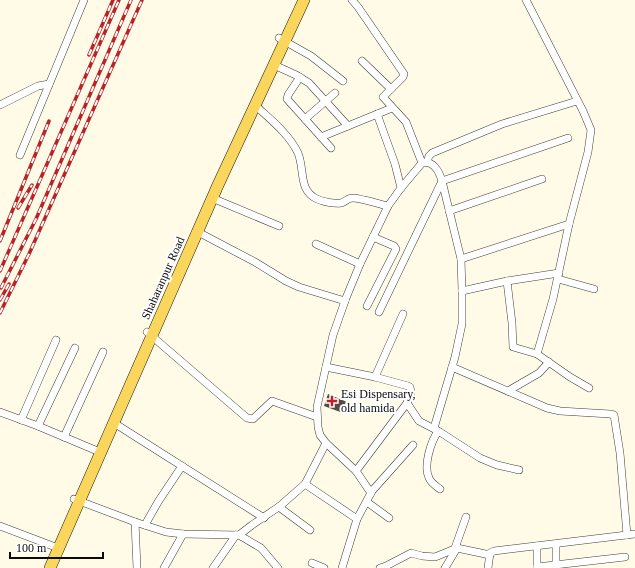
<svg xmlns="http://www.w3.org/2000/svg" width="635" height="568" viewBox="0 0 635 568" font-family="Georgia,serif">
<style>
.building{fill:#524b46}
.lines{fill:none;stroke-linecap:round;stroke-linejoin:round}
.street-casing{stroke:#3d3d3d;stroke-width:8}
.primary-casing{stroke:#1b1b1b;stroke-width:12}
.street{stroke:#fff;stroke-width:7}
.primary{stroke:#fad65c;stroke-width:11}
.rail-casing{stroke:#b92227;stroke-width:3.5}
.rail{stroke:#fff;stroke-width:2;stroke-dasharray:6;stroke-linecap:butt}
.poi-dot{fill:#b92227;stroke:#fff;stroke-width:1.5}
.labels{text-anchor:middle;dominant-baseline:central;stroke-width:4;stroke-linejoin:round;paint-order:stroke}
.street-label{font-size:12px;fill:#0a0a0a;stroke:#fff}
.poi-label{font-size:12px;fill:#0a0a0a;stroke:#fff;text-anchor:start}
</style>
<rect width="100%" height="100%" fill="#fffbe7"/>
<polygon class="building" points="328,394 347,402 343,413 324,406"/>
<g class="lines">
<g class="street-casing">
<g id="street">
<polyline points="352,0 358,7 404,74 403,77 383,97 406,122 422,163"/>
<polyline points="526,0 583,111 591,130 588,152 569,224 553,299 537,354"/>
<polyline points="279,38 311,56 343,81"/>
<polyline points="362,61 391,89"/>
<polyline points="274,65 296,75 309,83 348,126"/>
<polyline points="300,77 288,95 287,99 331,148"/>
<polyline points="0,105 38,86 49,84"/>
<path d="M256 106C271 120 289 134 298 153 305 170 298 190 317 199 323 202 335 204 341 203 345 202 348 198 352 198 361 198 379 204 388 206"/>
<polyline points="377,114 395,164 401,188"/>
<polyline points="305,119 335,93"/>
<polyline points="321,137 392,108"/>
<polyline points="20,155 84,0"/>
<polyline points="427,162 429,156 432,153 502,124 577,101"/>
<polyline points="212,198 279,226"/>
<polyline points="449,211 542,179"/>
<polyline points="198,232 255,262 286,281 299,287 345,301"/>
<polyline points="316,244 360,264"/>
<polyline points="461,259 569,224"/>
<polyline points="558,279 594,289"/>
<polyline points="507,281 512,323 513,347 537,354 570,377 589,388"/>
<polyline points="462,291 507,281 559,273"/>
<polyline points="367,306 396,249 394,246 373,237"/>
<polyline points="379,312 442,181 568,138"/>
<polyline points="147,332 247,418 253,419 272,401 317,417"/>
<polyline points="326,367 375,377 408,386 410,387 411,392 407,403"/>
<polyline points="452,367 547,408 560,411 610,414 614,415 620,453 627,535"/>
<polyline points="375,377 403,314"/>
<polyline points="508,391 539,373 549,362"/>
<polyline points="0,412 38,426 95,450"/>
<polyline points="21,420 56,340"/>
<polyline points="114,423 264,518"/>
<polyline points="38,426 75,348"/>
<path d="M438 431C431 442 423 465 429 478 431 483 436 486 440 489"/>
<polyline points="64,437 103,352"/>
<polyline points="356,471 407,403 419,421 440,432 480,458 497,465 519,470"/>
<polyline points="305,484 357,519"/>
<path d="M371 493 356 471 326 443 320 435 318 427 317 407 333 335 346 298 360 264 388 206 401 188 422 163C433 160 439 171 442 181L461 259 462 291V324L455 357 434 428"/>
<polyline points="74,499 135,522 166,532 183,534 239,535 261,548 278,568"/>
<polyline points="367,502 389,518"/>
<polyline points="279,507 310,530"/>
<polyline points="135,522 137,568"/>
<polyline points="145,525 158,502 182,466"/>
<polyline points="0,526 58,548"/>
<polyline points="239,535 252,525 280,506 305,484 326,443"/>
<polyline points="556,544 556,564"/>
<polyline points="537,546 537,568"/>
<polyline points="455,548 466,517"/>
<polyline points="312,563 324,568"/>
<polyline points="537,567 625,557"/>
<polyline points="164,568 183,534"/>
<polyline points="213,568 236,535"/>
<polyline points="342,568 357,519 372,491 413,445"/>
<polyline points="380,568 386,566 411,553 422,556 435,557 457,548 490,555"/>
<polyline points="445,568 457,548"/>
<polyline points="488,568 490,553 494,551 635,534"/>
</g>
</g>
<g class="primary-casing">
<polyline id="primary" points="50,568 218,185 304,0"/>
</g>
<use href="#street" class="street"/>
<use href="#primary" class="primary"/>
<g class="rail-casing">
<g id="rail">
<polyline points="89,55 113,0"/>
<polyline points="18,208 32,185"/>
<polyline points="0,241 49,121"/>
<polyline points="0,271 119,0"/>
<polyline points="1,288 36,219 131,0"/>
<polyline points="0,300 9,284"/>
<polyline points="0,313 29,254 142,0"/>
</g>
</g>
<use href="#rail" class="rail"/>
</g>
<path class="poi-dot" d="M330 395h4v4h4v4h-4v4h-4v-4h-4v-4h4z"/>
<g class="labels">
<g class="street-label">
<text transform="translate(163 278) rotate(-66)">Shaharanpur Road</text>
</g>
<g class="poi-label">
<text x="341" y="394">Esi Dispensary,<tspan x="341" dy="14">old hamida</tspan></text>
</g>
</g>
<path d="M10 552v6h93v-6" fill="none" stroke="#0a0a0a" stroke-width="2"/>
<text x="16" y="552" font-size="12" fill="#0a0a0a" stroke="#ffffff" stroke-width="3" paint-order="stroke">100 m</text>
</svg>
